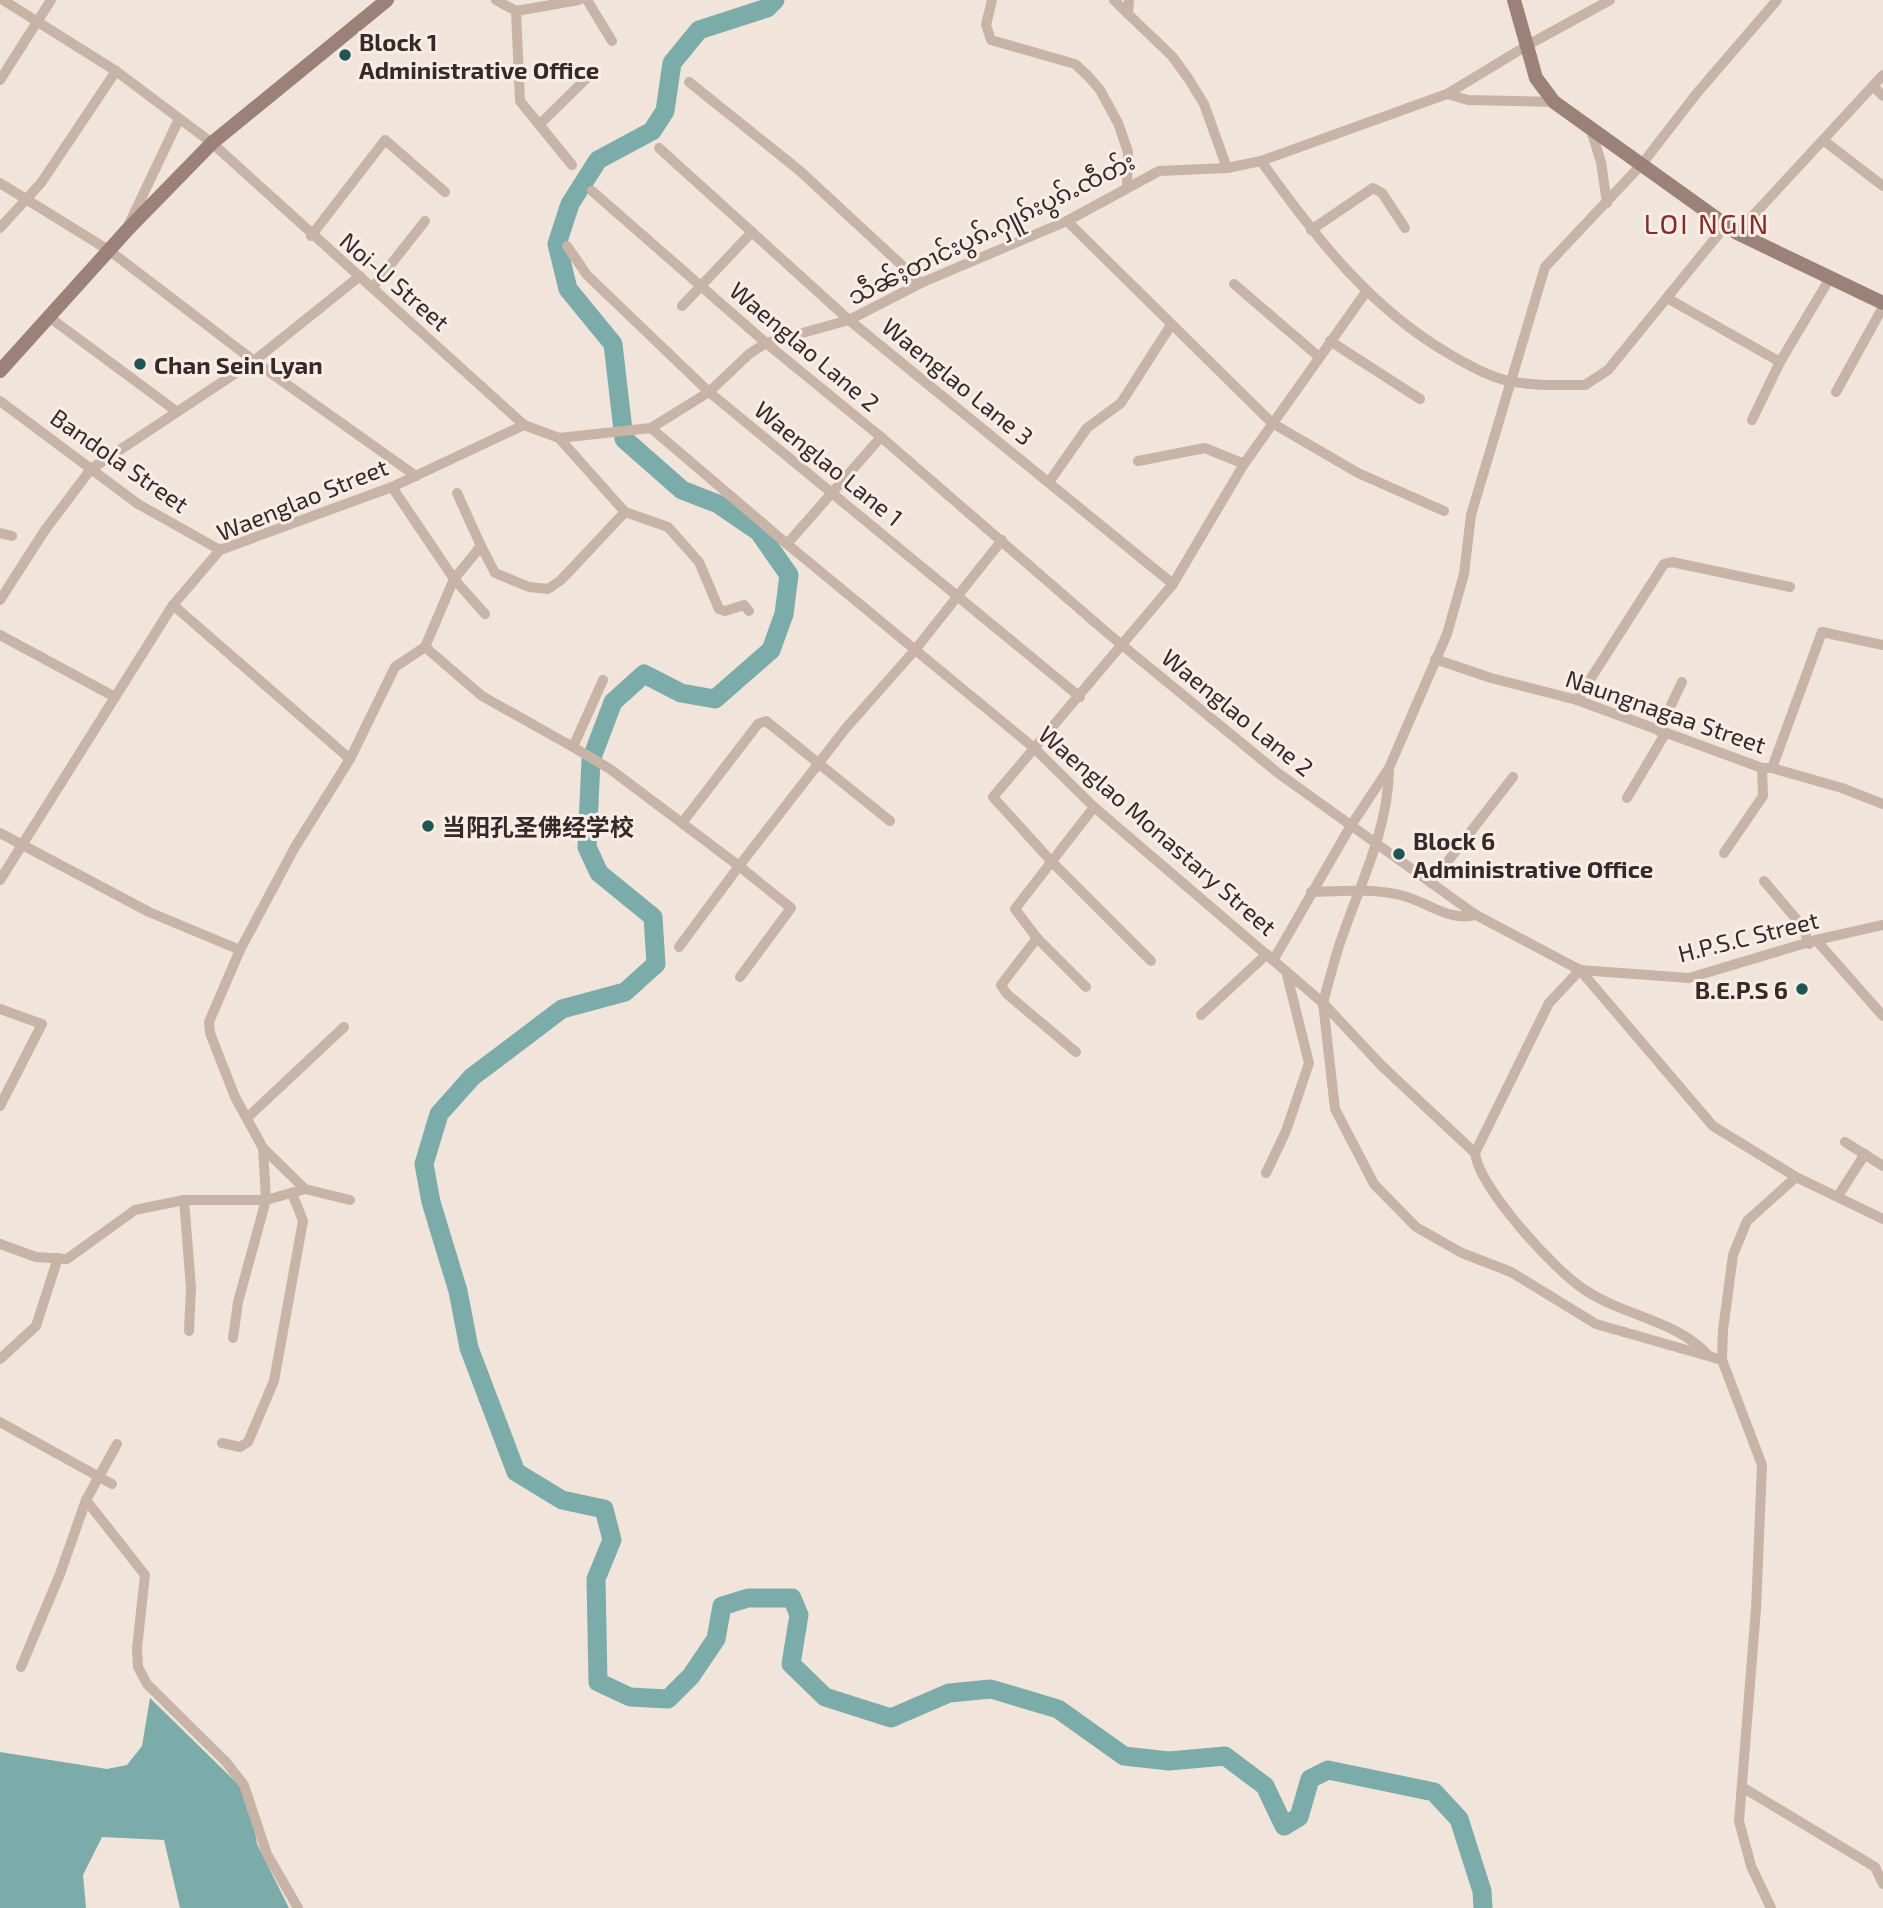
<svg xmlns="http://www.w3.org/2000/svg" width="1883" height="1908" viewBox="0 0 1883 1908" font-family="'Exo 2','Noto Sans SC','Noto Sans Myanmar',sans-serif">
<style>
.water{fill:#7baca9}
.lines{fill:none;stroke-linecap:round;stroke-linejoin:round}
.river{stroke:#7baca9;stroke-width:19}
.street{stroke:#c8b3a7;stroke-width:10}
.secondary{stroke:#9c8179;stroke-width:14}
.poi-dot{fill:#1f5552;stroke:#f8eee7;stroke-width:2.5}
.labels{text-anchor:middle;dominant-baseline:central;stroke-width:6;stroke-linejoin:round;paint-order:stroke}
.poi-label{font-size:24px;font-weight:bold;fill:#352a27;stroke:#f8eee7;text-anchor:start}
.street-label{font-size:24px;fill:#352a27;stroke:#f8eee7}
.quarter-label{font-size:28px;letter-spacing:2px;fill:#812f24;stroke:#f8eee7}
</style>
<rect width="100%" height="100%" fill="#f1e4db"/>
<polygon class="water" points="150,1698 243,1789 250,1802 257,1844 289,1908 180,1908 164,1840 102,1837 83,1875 86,1908 0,1908 0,1752 107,1769 127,1765 142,1746"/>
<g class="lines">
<polyline class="river" points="775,0 767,8 699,30 672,63 665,111 652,131 598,160 570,204 557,244 568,289 613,344 624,439 682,490 718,504 759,532 789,575 784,614 771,650 715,699 681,693 644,674 613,702 591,760 587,847 599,873 653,917 656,964 625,992 562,1009 472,1077 439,1114 424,1164 431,1202 458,1291 469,1348 516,1472 562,1500 604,1509 612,1540 596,1579 598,1682 630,1697 668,1699 691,1676 716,1639 722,1606 748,1598 792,1598 799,1615 791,1664 825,1697 891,1718 949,1693 991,1689 1058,1709 1124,1756 1169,1761 1225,1756 1265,1786 1284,1826 1299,1817 1310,1779 1328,1770 1434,1792 1459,1819 1482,1891 1483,1908"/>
<g class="street">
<polyline points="3,0 116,71 212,143 524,425 559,438 651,428 709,392 749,354 766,343 849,320 921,283 1067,221 1159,171 1227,168 1261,161 1447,94 1528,45 1610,0"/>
<polyline points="496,0 516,11 579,0"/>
<polyline points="587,0 612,41"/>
<polyline points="992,0 986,25 991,40 1075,64 1088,76 1100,90 1118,123 1128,152 1127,187"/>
<polyline points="1114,0 1128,14"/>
<polyline points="1129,0 1128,14 1172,56 1188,78 1204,104 1227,168"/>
<polyline points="516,11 520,101 572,165"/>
<polyline points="0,80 51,0"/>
<polyline points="689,82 800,171 921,283"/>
<polyline points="1873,86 1883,96"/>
<polyline points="1447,94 1468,100 1554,102"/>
<polyline points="539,125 594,71"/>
<polyline points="1590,127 1601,162 1607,203"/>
<polyline points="1823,140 1883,186"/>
<polyline points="659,148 849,320 1173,584"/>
<path d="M1261 161C1315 236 1369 308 1451 355 1469 365 1489 377 1509 381 1533 386 1560 385 1585 385L1608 370 1726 225"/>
<polyline points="0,183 110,251 254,361 416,476"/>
<polyline points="592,191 766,343 881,437 1105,631 1278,773 1476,915 1580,970 1713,1126 1796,1177 1883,1219"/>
<polyline points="1067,221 1272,423 1358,473 1444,511"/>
<polyline points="129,224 179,119"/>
<polyline points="0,228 41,183 116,71"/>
<polyline points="1311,230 1373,188 1382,193 1405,228"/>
<polyline points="1737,233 1883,75"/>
<polyline points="311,236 385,140 445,192"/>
<polyline points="567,246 587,275 709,392 1080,697"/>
<polyline points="1234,284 1318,356"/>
<polyline points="373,287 425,221"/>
<polyline points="1667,298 1780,362"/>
<polyline points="682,306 752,232"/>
<polyline points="49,317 176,411"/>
<polyline points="1330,341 1420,399"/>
<polyline points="1836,392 1883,307"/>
<polyline points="0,401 138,504 220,550"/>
<polyline points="1752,420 1780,362 1830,278"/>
<polyline points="651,428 787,544 1033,747 1094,807 1323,1003 1335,1109 1374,1184 1416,1227 1462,1253 1511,1272 1596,1324 1722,1360"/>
<polyline points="1138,461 1205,448 1244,464"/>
<polyline points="1049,482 1087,428 1121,403 1171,325"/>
<polyline points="392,487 454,579 485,614"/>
<polyline points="457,493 481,546"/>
<polyline points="625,512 668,527 699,562 719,609 725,611 744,605 749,611"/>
<polyline points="0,533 12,536"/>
<polyline points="787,544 881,437"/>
<polyline points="0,600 45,530 91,469 254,361 360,276"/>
<polyline points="173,605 350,759 395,667 425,647 482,696 573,747 603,680"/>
<polyline points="0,635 115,697"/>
<polyline points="425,647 454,579 481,546 495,573 529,587 548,589 561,580 625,512 559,438"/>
<polyline points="1435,659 1491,678 1577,700 1762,768 1772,768 1842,788 1883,804"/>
<polyline points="1577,700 1664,564 1672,562 1790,587"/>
<polyline points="1659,731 1682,682"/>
<polyline points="573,747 610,769 739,866 846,728 915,650 1002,540"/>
<polyline points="1772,768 1822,632 1883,645"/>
<path d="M1389 770C1388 832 1358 888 1339 946 1333 965 1328 984 1323 1003L1382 1066 1475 1153 1549 1003 1580 970 1689 978 1816 940 1883 925"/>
<polyline points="1627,798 1665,734"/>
<polyline points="682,823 758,724 766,721 890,821"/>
<polyline points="0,833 149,912 240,950"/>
<polyline points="1724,853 1763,796 1762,768"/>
<polyline points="0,880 173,605 220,550 392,487 524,425"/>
<polyline points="1764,881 1803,927 1809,944"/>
<polyline points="1431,883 1513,777"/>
<path d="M1311 892C1341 891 1375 888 1404 896 1429 903 1450 922 1476 915"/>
<polyline points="1037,938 1086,987"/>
<polyline points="1816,940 1883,1016"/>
<polyline points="679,947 739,866 791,908 740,977"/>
<polyline points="1274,959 1350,827 1389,768 1447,634 1464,574 1471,515 1545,267 1642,164 1697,93 1777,0"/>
<polyline points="1151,961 1051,861 993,797 1173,584 1244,464 1366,292"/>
<polyline points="0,1009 42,1024 0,1106"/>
<polyline points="1201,1015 1267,954"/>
<polyline points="1076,1052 1007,994 1001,985 1037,938 1015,909 1094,807"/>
<polyline points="247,1118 344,1027"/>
<polyline points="1845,1142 1883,1166"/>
<path d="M1475 1153C1479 1188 1555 1271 1585 1290 1624 1316 1676 1320 1708 1355"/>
<polyline points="1266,1173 1286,1131 1309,1063 1286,971"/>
<polyline points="305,1189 263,1148 235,1097 210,1033 209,1022 240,950 295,847 350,759"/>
<polyline points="1838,1196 1865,1154"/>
<polyline points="184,1200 191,1288 189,1331"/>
<polyline points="0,1244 36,1257 67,1259 135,1210 184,1200 266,1200 305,1189 350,1200"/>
<polyline points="233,1338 238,1302 266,1200 263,1148"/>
<polyline points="0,1359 36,1326 58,1258"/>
<polyline points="0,1422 112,1484"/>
<polyline points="222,1443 240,1447 248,1442 274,1381 303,1221 292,1193"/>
<polyline points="86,1500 145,1575 137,1648 138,1667 147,1684 226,1762 244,1785 267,1854 298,1908"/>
<polyline points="21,1667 60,1574 86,1500 117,1444"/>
<polyline points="1742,1787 1875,1867 1883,1884"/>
<polyline points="1771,1908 1751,1866 1739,1821 1756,1609 1762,1465 1722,1360 1723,1330 1733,1255 1747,1221 1796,1177"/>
</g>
<g class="secondary">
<polyline points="1514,0 1536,78 1554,102 1737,233 1883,303"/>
<polyline points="0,371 129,228 212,143 387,0"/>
</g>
</g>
<g class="poi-dot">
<circle cx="345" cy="55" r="7"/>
<circle cx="140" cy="364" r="7"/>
<circle cx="428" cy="826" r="7"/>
<circle cx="1399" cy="854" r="7"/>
<circle cx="1802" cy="989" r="7"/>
</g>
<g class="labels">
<g class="poi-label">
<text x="359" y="41">Block 1<tspan x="359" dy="28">Administrative Office</tspan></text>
<text x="154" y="364">Chan Sein Lyan</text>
<text x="442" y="826">当阳孔圣佛经学校</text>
<text x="1413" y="840">Block 6<tspan x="1413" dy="28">Administrative Office</tspan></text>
<text x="1788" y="989" text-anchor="end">B.E.P.S 6</text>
</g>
<g class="street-label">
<text transform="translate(991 228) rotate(-26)">သဵၼ်ႈတၢင်းပွၵ်ႉႁူၵ်းပွၵ်ႉၸဵတ်း</text>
<text transform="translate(395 281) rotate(41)">Noi-U Street</text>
<text transform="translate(805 346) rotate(40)">Waenglao Lane 2</text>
<text transform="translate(958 381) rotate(39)">Waenglao Lane 3</text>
<text transform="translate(120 460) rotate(35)">Bandola Street</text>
<text transform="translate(829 463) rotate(39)">Waenglao Lane 1</text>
<text transform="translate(302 499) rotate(-22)">Waenglao Street</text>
<text transform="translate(1666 711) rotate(19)">Naungnagaa Street</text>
<text transform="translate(1238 712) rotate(39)">Waenglao Lane 2</text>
<text transform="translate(1158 830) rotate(41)">Waenglao Monastary Street</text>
<text transform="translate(1748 936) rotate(-14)">H.P.S.C Street</text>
</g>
<g class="quarter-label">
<text x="1707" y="223">LOI NGIN</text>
</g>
</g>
</svg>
